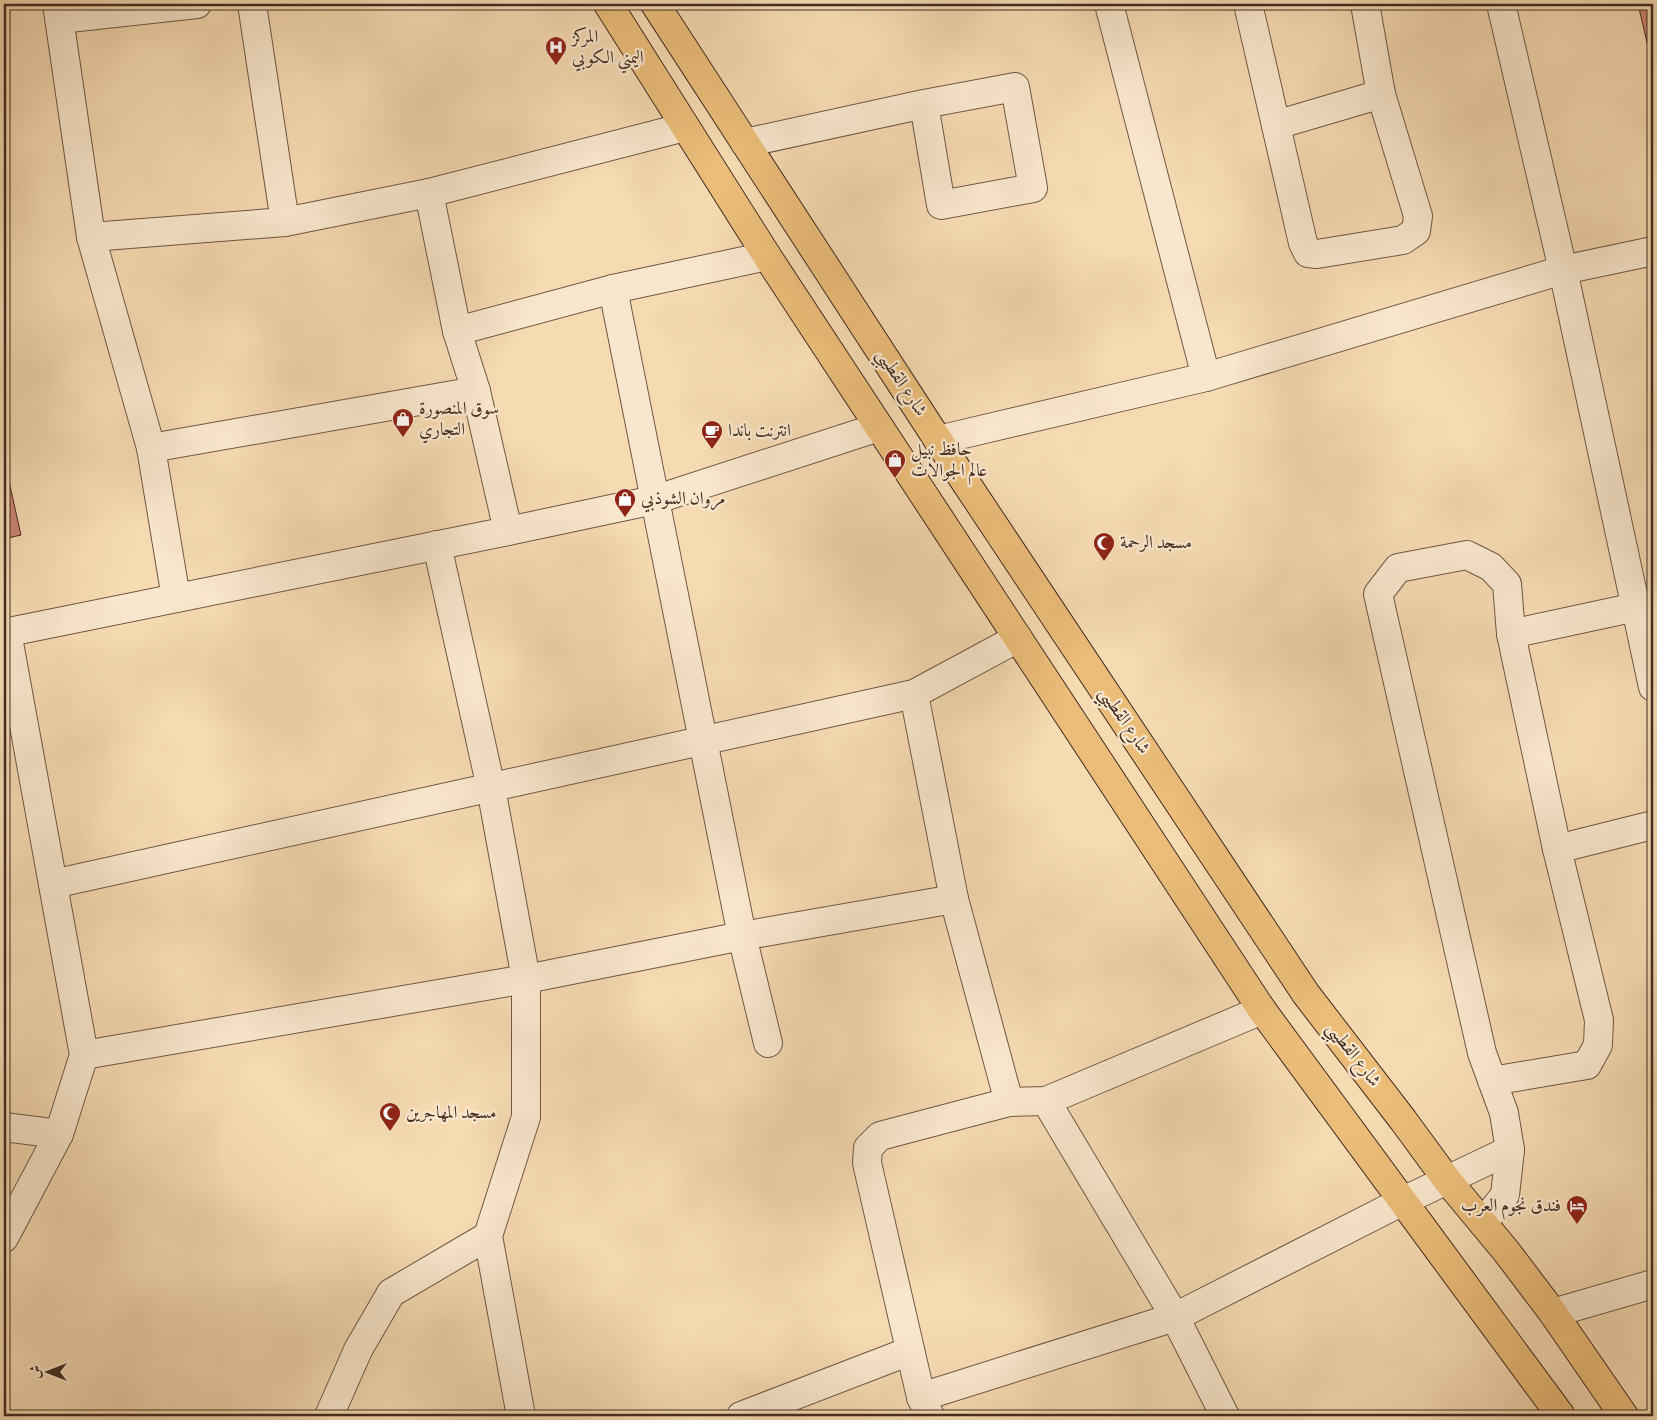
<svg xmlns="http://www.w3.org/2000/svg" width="1657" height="1420" viewBox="0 0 1657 1420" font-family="Vollkorn,Amiri,serif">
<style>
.building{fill:#ce8471;stroke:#432c22}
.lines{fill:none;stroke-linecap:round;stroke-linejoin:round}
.minor-casing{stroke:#705846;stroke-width:30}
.major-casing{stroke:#432c22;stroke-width:30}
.minor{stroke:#f9e7cd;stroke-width:28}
.major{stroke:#ebbd79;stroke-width:28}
.labels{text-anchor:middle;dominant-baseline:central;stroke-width:4.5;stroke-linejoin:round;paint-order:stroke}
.poi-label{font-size:18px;fill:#432c22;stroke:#f9e7cd;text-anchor:start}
.street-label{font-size:18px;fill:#432c22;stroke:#f9e7cd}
</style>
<rect width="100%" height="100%" fill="#f6dab2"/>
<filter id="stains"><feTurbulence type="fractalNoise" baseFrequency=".004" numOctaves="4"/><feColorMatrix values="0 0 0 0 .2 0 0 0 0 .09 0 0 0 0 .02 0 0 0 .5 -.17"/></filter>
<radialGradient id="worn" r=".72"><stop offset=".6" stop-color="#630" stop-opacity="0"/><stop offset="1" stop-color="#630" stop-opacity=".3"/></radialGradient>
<g class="building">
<polygon points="1638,4 1653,4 1653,68"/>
<polygon points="4,459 21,535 4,539"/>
</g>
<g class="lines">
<g class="minor-casing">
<g id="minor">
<polyline points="57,4 91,237 151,448 176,598"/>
<polyline points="252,4 285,222"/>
<polyline points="1109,4 1206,377"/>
<polyline points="1248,4 1303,243 1308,253 1317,254 1403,240 1416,231 1418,216 1381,94 1365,4"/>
<polyline points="1501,4 1563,270 1653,687"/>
<polyline points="60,19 197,4"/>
<polyline points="1276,125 1381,94"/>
<polyline points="745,143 924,104 1015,87 1033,188 941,205 924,104"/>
<polyline points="429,193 457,331 476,391 508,531"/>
<polyline points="91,237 285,222 429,193 685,127"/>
<polyline points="613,289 742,936 768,1043"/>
<polyline points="457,331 613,289 767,256"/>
<polyline points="938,440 1206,377 1563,270 1653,251"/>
<polyline points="151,448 476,391"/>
<polyline points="437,545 491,788 526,979 526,1117 488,1236 521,1416"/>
<polyline points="4,633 508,531 654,500 879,427"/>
<polyline points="1511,634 1636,607"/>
<polyline points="914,694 954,899 1009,1102"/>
<polyline points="1557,849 1653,825"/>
<polyline points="53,884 914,694 1018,638"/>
<polyline points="84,1055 526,979 742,936 954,899"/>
<polyline points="1046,1101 1175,1317 1225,1416"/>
<polyline points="4,1127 59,1134"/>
<polyline points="1483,1223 1505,1195 1510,1150 1504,1113 1482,1053 1378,594 1398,568 1467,555 1491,567 1507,584 1511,634 1557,849 1599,1020 1598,1045 1587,1065 1492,1081"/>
<polyline points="4,1238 59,1134 84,1055 7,632"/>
<polyline points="1553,1313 1653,1284"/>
<polyline points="921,1397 1175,1317 1403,1201 1510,1150"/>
<polyline points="329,1416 358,1350 391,1293 488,1236"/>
<polyline points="741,1416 910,1351"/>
<polyline points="930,1416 921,1397 867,1163 868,1148 880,1136 1009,1102 1046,1101 1262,1010"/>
</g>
</g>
<g class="major-casing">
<g id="major">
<polyline points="608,4 767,256 1262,1010 1561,1416"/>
<polyline points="655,4 962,477 1306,994 1403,1120 1447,1180 1506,1251 1553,1313 1624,1416"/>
</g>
</g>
<use href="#minor" class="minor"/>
<use href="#major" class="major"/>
</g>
<defs>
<g id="hospital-pin" transform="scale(1.125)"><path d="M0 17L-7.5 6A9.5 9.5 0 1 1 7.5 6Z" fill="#8f2418" stroke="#f9e7cd"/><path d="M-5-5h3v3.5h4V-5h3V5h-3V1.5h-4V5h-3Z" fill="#fff"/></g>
<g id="shop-pin" transform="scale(1.125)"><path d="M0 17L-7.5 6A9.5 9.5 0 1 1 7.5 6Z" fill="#8f2418" stroke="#f9e7cd"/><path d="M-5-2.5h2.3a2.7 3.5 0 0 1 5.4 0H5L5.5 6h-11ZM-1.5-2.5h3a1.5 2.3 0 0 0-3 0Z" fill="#fff"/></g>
<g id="cafe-pin" transform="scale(1.125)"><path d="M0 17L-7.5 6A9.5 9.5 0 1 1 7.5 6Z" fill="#8f2418" stroke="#f9e7cd"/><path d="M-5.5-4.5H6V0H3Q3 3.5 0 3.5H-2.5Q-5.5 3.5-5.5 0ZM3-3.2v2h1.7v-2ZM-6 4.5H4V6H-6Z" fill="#fff"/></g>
<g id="mosque-pin" transform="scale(1.125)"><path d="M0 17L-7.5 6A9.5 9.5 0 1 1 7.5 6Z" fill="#8f2418" stroke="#f9e7cd"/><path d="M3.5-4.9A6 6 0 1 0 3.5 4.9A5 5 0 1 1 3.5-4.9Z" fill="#fff"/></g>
<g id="hotel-pin" transform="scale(1.125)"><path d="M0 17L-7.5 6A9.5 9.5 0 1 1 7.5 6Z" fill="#8f2418" stroke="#f9e7cd"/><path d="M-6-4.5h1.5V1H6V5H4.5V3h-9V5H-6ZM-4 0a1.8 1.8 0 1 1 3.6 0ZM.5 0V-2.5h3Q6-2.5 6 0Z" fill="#fff"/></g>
</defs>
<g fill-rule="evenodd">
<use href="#hospital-pin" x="556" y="47"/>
<use href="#shop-pin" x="403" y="419"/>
<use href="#cafe-pin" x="712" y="431"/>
<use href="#shop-pin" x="895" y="460"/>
<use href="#shop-pin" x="625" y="499"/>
<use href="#mosque-pin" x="1104" y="543"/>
<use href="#mosque-pin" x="390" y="1113"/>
<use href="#hotel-pin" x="1577" y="1206"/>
</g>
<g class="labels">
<g class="poi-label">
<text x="572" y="37">المركز<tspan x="572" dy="21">اليمني الكوبي</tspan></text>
<text x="419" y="409">سوق المنصورة<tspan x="419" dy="21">التجاري</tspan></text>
<text x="728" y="431">انترنت باندا</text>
<text x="911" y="450">حافظ نبيل<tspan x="911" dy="21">عالم الجوالات</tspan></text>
<text x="641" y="499">مروان الشوذبي</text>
<text x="1120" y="543">مسجد الرحمة</text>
<text x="406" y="1113">مسجد المهاجرين</text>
<text x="1561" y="1206" text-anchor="end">فندق نجوم العرب</text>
</g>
<g class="street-label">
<text transform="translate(901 383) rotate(57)">شارع القطيبي</text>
<text transform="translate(1124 721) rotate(56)">شارع القطيبي</text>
<text transform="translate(1353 1055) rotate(52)">شارع القطيبي</text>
</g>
</g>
<rect width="1657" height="1420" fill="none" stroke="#f6dab2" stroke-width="20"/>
<rect x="5" y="5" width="1647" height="1410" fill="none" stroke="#432c22" stroke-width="2.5"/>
<rect x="10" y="10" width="1637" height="1400" fill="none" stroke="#432c22"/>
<g transform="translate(48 1372) rotate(270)" stroke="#f9e7cd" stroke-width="4" paint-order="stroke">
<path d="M0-4L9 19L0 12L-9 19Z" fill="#432c22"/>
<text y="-8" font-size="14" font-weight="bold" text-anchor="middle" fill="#432c22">ش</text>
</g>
<rect width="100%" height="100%" filter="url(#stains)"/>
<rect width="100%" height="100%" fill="url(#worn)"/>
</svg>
